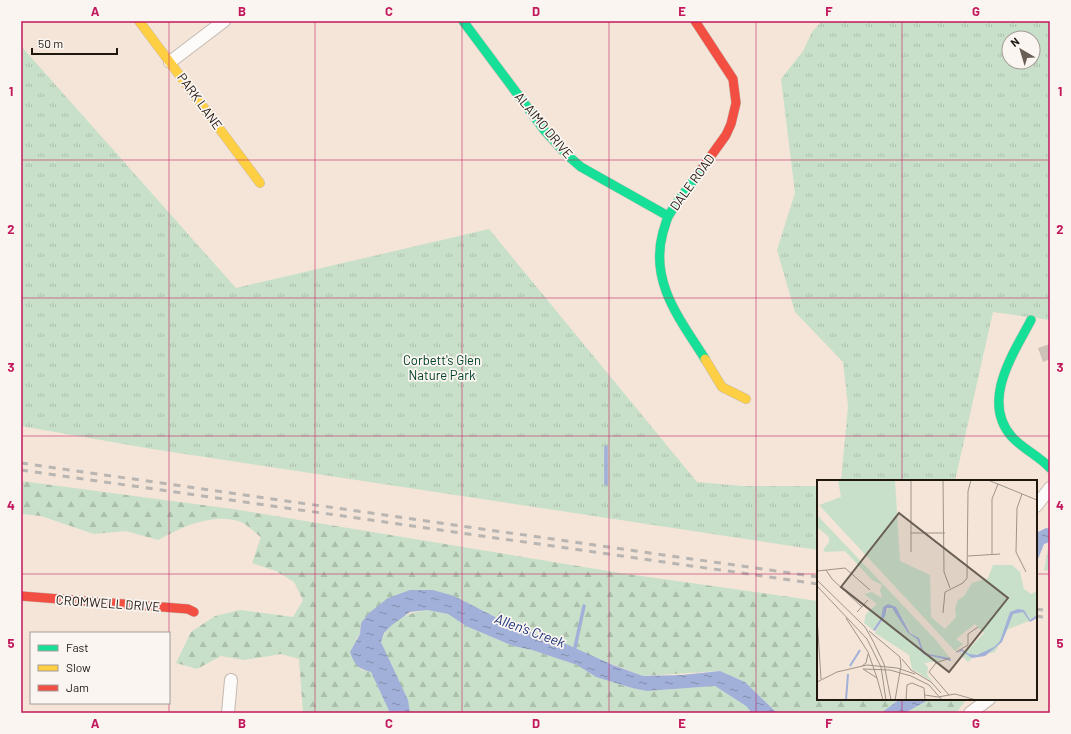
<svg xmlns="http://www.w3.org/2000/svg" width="1071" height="734" viewBox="0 0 1071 734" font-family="Barlow,sans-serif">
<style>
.forest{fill:url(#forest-firs)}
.park{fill:url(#park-tufts);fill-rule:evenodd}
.water{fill:url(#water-ripples)}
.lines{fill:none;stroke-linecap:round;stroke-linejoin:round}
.stream{stroke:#a1b0d8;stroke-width:3.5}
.building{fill:#ccc2b8}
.street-casing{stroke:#c6bab0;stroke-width:14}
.fast-casing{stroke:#c6bab0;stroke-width:10}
.slow-casing{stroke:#c6bab0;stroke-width:10}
.jam-casing{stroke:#c6bab0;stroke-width:10}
.street{stroke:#fdfbf9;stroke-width:12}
.fast{stroke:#16e098;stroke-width:9}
.slow{stroke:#ffcf43;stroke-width:9}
.jam{stroke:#f24e42;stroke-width:9}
.rail{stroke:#b8b5b2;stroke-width:3;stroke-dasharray:7 7;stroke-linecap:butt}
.grid{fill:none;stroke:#c2185b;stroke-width:1;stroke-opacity:0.55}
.labels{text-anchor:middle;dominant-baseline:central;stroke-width:3.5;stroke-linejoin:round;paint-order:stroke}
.street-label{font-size:13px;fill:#20170f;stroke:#fbf5f1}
.park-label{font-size:13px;fill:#01442a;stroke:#fbf5f1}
.water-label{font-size:14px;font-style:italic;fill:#173179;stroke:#fbf5f1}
.inset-river{fill:none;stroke:#a1b0d8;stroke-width:2}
.inset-road{fill:none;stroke:#9f9388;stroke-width:1}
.view{fill:#6a5f55;fill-opacity:0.15;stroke:#6a5f55;stroke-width:2}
.inset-edge{fill:none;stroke:#20170f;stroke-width:2}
.neatline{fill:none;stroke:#c2185b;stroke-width:1.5}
.grid-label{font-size:13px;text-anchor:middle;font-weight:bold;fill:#c2185b}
</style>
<defs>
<pattern id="forest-firs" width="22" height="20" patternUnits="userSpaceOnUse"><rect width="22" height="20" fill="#c8e0c9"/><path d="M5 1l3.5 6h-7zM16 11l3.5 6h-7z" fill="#acbfab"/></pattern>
<pattern id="park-tufts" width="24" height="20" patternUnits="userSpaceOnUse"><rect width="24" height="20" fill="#c8e0c9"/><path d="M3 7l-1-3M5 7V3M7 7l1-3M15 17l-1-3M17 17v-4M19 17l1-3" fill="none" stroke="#acbfab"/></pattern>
<pattern id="water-ripples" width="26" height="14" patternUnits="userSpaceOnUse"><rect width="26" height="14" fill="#a1b0d8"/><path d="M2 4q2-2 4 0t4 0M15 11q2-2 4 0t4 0" fill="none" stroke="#838eae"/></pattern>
</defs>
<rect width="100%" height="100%" fill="#f4e5d8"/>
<g class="forest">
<path d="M21 481 233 509 620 573 818 601V699H900L881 713H777L745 682 720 671 643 676 513 626 454 596 361 623 360 634 356 639 361 670 371 672 390 713H303L299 659 281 654 244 660 221 656 197 669 176 663 191 632 215 616 240 610 293 617 303 600 294 582 276 571 252 563 261 537C255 533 248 525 241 522 213 512 182 527 158 540L126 531 94 534 41 516 21 514Z"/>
<path d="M427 610 448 614 466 626 513 646 532 650 577 665 596 677 632 688 647 691 715 686 746 706 752 713H410L381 642C388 621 407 613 427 610Z"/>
<polygon points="930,699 967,699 956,713 905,713"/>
</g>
<g class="park">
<path d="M822 21H1050V320L993 312 955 481H841L848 406 843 362 795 312 777 250 795 193 781 79 803 51 812 32ZM1009 38H1033V62H1009Z"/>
<polygon points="21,46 236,288 489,229 697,482 742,486 818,486 818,550 152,449 21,426"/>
<polygon points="1050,539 1050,571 1044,570"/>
</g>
<g class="water">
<polygon points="1046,528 1050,529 1050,542 1044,544 1036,564 1036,533"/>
<path d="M410 590H433L454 596 513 626 566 644 613 665 643 676 682 675 720 671 745 682 777 713H752L746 706 715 686 647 691 632 688 596 677 577 665 532 650 513 646 466 626 448 614 427 610 410 612 392 625 384 633 381 642 408 700 410 713H390L371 672C358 669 354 664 350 652L360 634 361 623 369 613 388 598Z"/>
<polygon points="900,699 930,699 905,713 881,713"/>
</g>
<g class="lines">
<g class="stream">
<polyline points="606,447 606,484"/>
<polyline points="574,652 584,606"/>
</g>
</g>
<polygon class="building" points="1050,344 1050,359 1043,362 1038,348"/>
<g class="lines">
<g class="street-casing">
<g id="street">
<polyline points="170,62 224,21"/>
<polyline points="1036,506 1050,488"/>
<polyline points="228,713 231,680"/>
<polyline points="970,713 989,699"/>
</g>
</g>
<g class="fast-casing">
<g id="fast">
<polyline points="463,21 545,131 567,155 581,167 668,216"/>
<path d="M703 167C692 183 679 198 669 215 666 220 665 227 663 232 649 282 680 319 705 359"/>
<path d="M1031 320C1014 353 980 401 1012 437 1023 449 1039 456 1050 468"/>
</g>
</g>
<g class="slow-casing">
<g id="slow">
<polyline points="139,21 260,183"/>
<polyline points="705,359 722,387 746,399"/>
</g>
</g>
<g class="jam-casing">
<g id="jam">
<polyline points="695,21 733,79 736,103 731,124 726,135 703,167"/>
<polyline points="21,596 188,609 194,612"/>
</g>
</g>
<use href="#street" class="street"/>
<use href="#fast" class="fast"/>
<use href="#slow" class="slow"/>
<use href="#jam" class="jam"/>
<g class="rail">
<polyline points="21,463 818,577"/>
<polyline points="21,470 818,584"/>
<polyline points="1036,609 1050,611"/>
<polyline points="1036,616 1050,618"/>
</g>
</g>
<path class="grid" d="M169 21V633M315 21V713M462 21V713M609 21V713M756 21V713M902 21V481M21 160H1050M21 298H1050M21 436H1050M21 574H818M1036 574H1050M902 699V713M169 703V713"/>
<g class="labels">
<g class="street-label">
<text transform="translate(200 101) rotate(54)">PARK LANE</text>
<text transform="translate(544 125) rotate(50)">ALAIMO DRIVE</text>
<text transform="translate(692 182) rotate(-54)">DALE ROAD</text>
<text transform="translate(108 603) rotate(4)">CROMWELL DRIVE</text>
</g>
<g class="park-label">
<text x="442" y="360">Corbett's Glen<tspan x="442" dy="15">Nature Park</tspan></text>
</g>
<g class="water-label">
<text transform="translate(530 630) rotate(20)">Allen's Creek</text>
</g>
</g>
<g transform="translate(817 480)">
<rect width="220" height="220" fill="#f4e5d8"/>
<path d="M0 35 118 159 133 178 107 173 102 158 94 153 79 127H66L64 138 56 150 47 143 49 134 60 124 47 114 55 112 65 118 63 110 65 105 55 100 28 71 8 72 6 70 12 62V57L0 47ZM72 127 79 131 93 154 100 159 106 174 127 180 107 183 111 187 110 195 116 202 95 189 92 175 58 153Z" fill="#c8e0c9"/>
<path d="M21 0H78L83 81 113 95 114 137 128 149 139 137 138 128 141 120 147 116 155 103 171 98 176 85H195L203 92 207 109 214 114 220 111V138L191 149 178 172 156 177 151 182 143 174 153 168 167 153 158 144 139 159 146 164 138 171 2 25 24 17Z" fill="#c8e0c9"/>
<path d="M71 124 79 127 93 153 102 158 107 173 133 178 134 181 106 174 100 159 91 153 75 128H70L68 136 58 151 56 150 64 138 66 127ZM201 129 207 130 213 140 220 135V138L213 142 206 132 196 134 185 162 168 176 155 178 145 171 140 173 145 169 152 174 160 175 177 167 183 161 193 132Z" fill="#a1b0d8"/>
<path class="inset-river" d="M33 186 43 170M29 220 31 194"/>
<path class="inset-road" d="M126 0 127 92 133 108M171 0 220 20M205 14 200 28 199 72 209 92M94 53H128M94 72V0M175 74V19L181 4M151 76 183 74M9 90 15 99 45 127M0 91 28 88 53 110M0 100 48 147 56 161 67 184 74 220M0 106 50 159 64 187 69 220M40 132 51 120M126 133 128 112 146 103 150 98 151 11 154 0M0 137 4 199M29 138 51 172 60 198M52 151 83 177 84 186 78 220M139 172 151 165V154L161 147M85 179 94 190 114 202 124 213M45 186 49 183 51 174M46 189 73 190 94 196 112 205 125 220M46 189 60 198 66 220M0 202 20 192 50 185 80 188 98 194M108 215 121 217 138 214 159 220M132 215 112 192 119 183 133 178M89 220 90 205 95 203 107 208 108 220"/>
<path class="view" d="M82 33 191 118 132 192 24 107Z"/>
<rect width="220" height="220" class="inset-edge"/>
</g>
<rect width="1071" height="734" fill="none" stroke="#fbf5f1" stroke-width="44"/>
<rect x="30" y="632" width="140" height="72" fill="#fbf5f1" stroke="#a39c97"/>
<rect x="38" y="645" width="20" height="6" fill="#16e098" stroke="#a39c97"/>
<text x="66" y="652" font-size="12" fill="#20170f">Fast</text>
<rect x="38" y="665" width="20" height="6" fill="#ffcf43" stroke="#a39c97"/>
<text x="66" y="672" font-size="12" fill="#20170f">Slow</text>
<rect x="38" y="685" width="20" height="6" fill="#f24e42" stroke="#a39c97"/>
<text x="66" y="692" font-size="12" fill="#20170f">Jam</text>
<g transform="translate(1021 50) rotate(322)"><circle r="19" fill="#fbf5f1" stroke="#a39c97"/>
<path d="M0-3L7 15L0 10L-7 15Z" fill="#6a5f55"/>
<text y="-6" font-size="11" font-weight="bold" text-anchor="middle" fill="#20170f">N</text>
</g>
<path d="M32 48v6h85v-6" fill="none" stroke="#20170f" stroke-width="2"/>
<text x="38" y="48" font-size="12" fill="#20170f" stroke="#fbf5f1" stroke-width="3" paint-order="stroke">50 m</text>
<rect x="22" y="22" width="1027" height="690" class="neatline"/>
<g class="grid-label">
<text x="95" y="16">A</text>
<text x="242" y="16">B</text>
<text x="389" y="16">C</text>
<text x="536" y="16">D</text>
<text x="682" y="16">E</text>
<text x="829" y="16">F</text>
<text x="976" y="16">G</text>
<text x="11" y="96">1</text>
<text x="1060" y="96">1</text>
<text x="11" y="234">2</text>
<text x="1060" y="234">2</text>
<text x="11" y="372">3</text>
<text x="1060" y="372">3</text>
<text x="11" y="510">4</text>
<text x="1060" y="510">4</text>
<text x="11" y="648">5</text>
<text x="1060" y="648">5</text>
<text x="95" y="728">A</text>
<text x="242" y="728">B</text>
<text x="389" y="728">C</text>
<text x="536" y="728">D</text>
<text x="682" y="728">E</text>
<text x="829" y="728">F</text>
<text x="976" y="728">G</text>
</g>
</svg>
